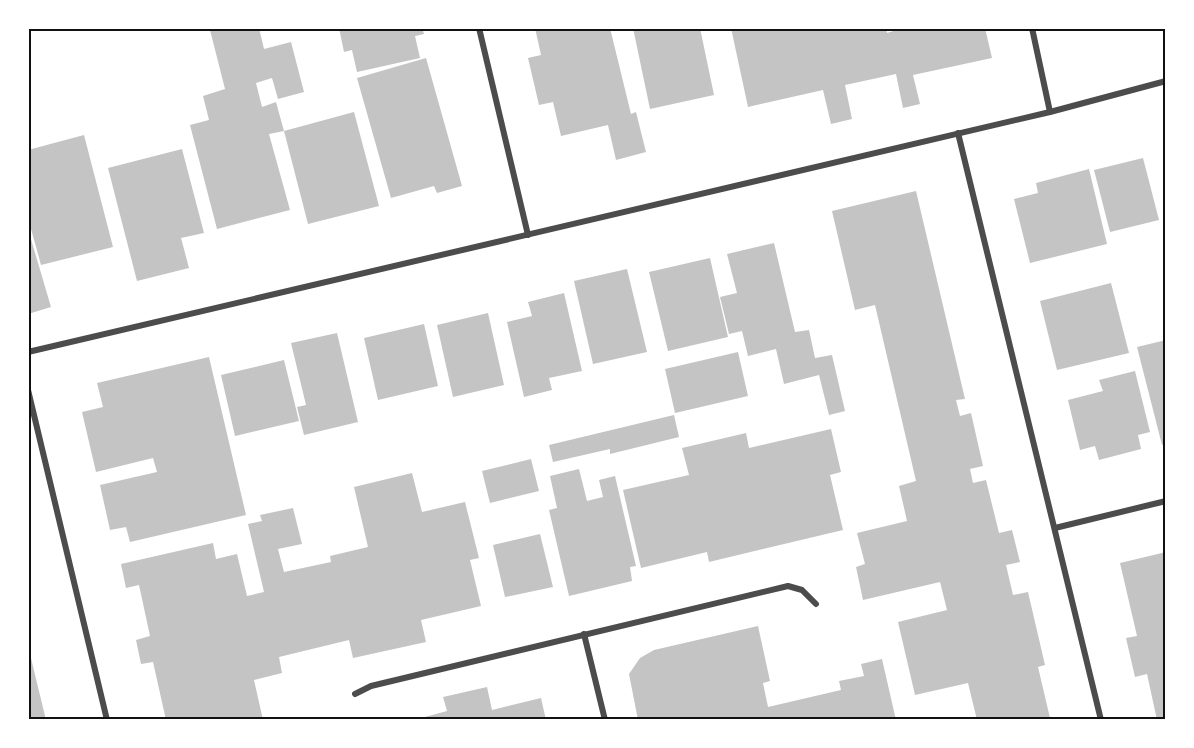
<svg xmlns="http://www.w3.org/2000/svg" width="1194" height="748" viewBox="0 0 1194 748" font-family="Manrope,sans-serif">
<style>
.building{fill:#c4c4c4}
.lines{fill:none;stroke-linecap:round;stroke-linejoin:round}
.minor{stroke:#4c4c4c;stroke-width:6}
.neatline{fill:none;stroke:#111;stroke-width:2}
</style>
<rect width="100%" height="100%" fill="#fff"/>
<g class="building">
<polygon points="217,28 259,28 264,49 291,42 304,92 278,99 272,78 256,83 262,107 276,102 284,131 269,134 290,210 217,229 190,125 209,120 203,96 225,89 210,30"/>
<polygon points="339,28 422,28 424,34 415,36 420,58 357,72 352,50 344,52"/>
<polygon points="535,28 610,28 631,114 636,112 646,152 616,160 608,125 561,136 553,102 539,105 528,58 541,55"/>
<polygon points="633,28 700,28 714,95 650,109"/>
<polygon points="731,28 886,28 887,33 903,28 985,28 992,58 913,75 920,104 903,108 896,74 845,85 852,119 831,124 823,90 748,107"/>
<polygon points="426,58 462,186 437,193 434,186 391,198 357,78"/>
<polygon points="354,112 379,206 308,224 284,131"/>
<polygon points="84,135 113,247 41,265 28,218 28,150"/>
<polygon points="182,149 204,233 181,238 189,268 137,281 108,168"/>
<polygon points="1143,158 1159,220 1110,232 1094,170"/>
<polygon points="1089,169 1107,244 1030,263 1014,199 1038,193 1036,183"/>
<polygon points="916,191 965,399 956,400 960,416 971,413 983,466 970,469 973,483 986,480 999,533 1012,530 1020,562 1006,565 1013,595 1028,592 1045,665 1038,667 1050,718 977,720 968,683 915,695 898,622 947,610 940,582 863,600 856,567 865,564 857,533 907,521 899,486 916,481 875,305 855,310 832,211"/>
<polygon points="28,229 51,307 28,314"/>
<polygon points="774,243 795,332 809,330 815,358 832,355 845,411 829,415 819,375 784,384 776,349 748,356 742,331 729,334 720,297 737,293 727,254"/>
<polygon points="710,258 728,337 668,351 649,272"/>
<polygon points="627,269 647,352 593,364 574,281"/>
<polygon points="1111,283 1129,353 1057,370 1040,301"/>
<polygon points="564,293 582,371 549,378 552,390 524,397 507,322 532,316 528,302"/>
<polygon points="488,313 504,385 453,397 437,325"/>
<polygon points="424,324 438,386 378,400 364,338"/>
<polygon points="337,333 358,422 304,435 297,407 306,405 291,343"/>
<polygon points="1166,340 1166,444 1162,445 1137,347"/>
<polygon points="738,352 748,396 675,413 665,369"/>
<polygon points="209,357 246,515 130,542 126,527 110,530 100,485 157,472 153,458 96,472 82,412 103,407 97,383"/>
<polygon points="284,360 299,421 235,436 221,375"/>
<polygon points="1135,371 1150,432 1138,435 1141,449 1099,460 1095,446 1080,450 1068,400 1103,391 1099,380"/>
<polygon points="674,415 679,437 610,454 610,449 553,462 549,445"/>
<polygon points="831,429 841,472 830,475 843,530 709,562 707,552 641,568 623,490 689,475 682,448 746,433 749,448"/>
<polygon points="531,459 539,491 490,503 482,471"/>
<polygon points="579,469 587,501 603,497 599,480 615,476 636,566 630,567 632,581 569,596 549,510 557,508 550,476"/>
<polygon points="412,473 422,512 465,502 479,558 470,560 481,606 421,620 426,642 353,658 349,640 279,657 282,673 254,680 263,720 166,720 153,662 141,664 136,640 150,636 139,585 126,588 121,564 213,543 216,559 237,554 247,596 264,592 248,524 262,521 260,515 293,508 302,544 278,549 284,572 331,562 330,556 368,547 354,487"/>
<polygon points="540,534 553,587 505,597 493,545"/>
<polygon points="1166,552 1166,720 1157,720 1147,674 1135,677 1126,638 1137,636 1120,563"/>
<polygon points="758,626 770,681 763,683 768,707 841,690 839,681 864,676 861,664 882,659 896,720 638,720 629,674 640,658 654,650"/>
<polygon points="28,650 29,650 46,720 28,720"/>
<polygon points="487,687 492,710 541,698 546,720 425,720 425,717 447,711 443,697"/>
</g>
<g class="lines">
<g class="minor">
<polyline points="479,28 528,235"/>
<polyline points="1032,28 1050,112"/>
<polyline points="958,133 1101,720"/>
<polyline points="28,352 1050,112 1166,81"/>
<polyline points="28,390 107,720"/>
<polyline points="1055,528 1166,501"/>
<polyline points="584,634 605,720"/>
<polyline points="355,694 371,686 788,586 802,590 816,604"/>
</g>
</g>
<rect width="1194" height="748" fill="none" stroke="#ffffff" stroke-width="60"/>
<rect x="30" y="30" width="1134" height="688" class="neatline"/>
</svg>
